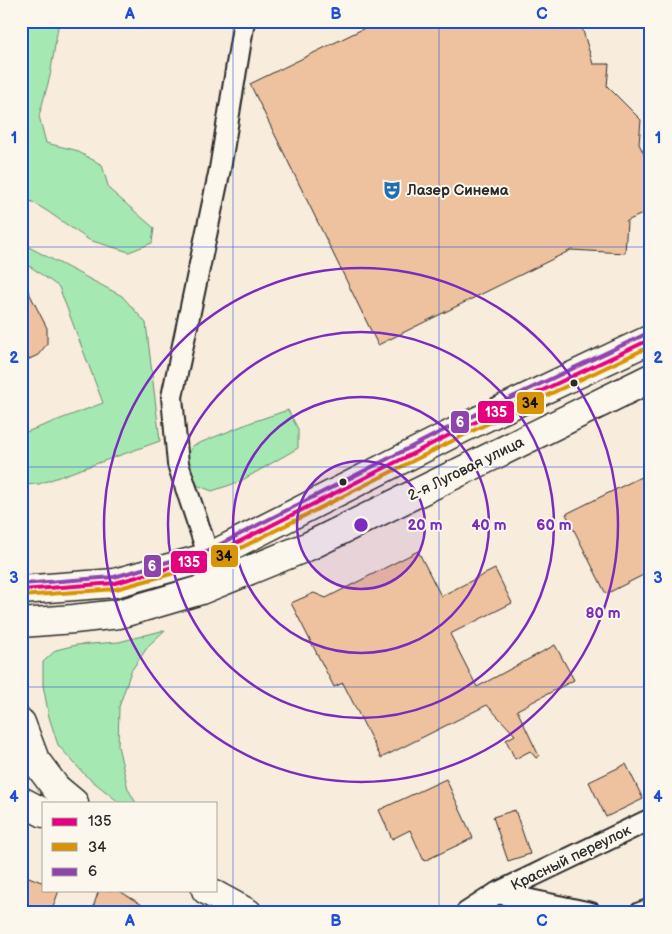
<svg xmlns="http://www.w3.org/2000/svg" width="672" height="934" viewBox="0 0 672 934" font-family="'Balsamiq Sans',sans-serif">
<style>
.green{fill:#a6e8b2;stroke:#688a6e}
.building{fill:#eec29e;stroke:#2b2b2b}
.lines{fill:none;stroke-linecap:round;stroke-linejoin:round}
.street-casing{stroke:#2b2b2b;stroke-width:24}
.secondary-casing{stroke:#2b2b2b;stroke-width:31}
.street{stroke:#fbf7ec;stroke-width:20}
.secondary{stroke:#fbf7ec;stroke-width:28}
.bus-1-casing{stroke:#fbf7ec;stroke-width:8}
.bus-2-casing{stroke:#fbf7ec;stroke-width:8}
.bus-3-casing{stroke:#fbf7ec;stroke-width:8}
.bus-1{stroke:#e5007d;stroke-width:4}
.bus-2{stroke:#d89406;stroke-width:4}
.bus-3{stroke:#8e44ad;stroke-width:4}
.grid{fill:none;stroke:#1d4ed8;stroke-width:1;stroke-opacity:0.55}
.ring{fill:none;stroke:#7b2cbf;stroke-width:2.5}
.bus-dot{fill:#2b2b2b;stroke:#fbf7ec;stroke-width:2}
.labels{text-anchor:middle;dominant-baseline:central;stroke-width:4;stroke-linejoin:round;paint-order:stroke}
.poi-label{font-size:15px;font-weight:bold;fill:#2b2b2b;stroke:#fbf7ec;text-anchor:start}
.street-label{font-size:15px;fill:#2b2b2b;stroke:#fbf7ec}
.centre{fill:#7b2cbf;stroke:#fbf7ec;stroke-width:2.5}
.ring-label{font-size:15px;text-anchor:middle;font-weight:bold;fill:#7b2cbf;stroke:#fbf7ec;stroke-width:4;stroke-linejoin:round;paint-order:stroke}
.line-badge{stroke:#fbf7ec;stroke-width:2}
.badge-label{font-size:14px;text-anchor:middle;font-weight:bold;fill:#fff}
.pale-badge-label{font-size:14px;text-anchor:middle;font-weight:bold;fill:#111}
.neatline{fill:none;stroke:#1d4ed8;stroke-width:2}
.grid-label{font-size:16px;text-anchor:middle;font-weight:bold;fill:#1d4ed8}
</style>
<rect width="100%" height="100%" fill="#f8ecdc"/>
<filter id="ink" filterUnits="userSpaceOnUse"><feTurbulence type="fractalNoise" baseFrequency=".02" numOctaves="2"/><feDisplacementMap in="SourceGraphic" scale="10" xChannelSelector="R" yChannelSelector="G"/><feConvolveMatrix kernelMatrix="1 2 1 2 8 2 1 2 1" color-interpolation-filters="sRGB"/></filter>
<g filter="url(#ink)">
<g class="green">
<polygon points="21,21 59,21 50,76 39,116 46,143 75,150 102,165 109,189 154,228 152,243 129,252 89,240 47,211 21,195"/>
<polygon points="21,243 122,296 146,323 160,441 39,484 21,485 21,434 103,403 59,287 31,267 21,264"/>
<polygon points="288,410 298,429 298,448 239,482 212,491 194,484 184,465 192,446 252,422"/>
<polygon points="165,630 149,645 131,671 119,707 118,746 128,789 136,803 120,803 85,775 58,745 49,717 43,685 43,662 56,650 76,645 119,642"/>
</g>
<g class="building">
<polygon points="379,21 580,21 593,64 609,64 607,86 641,120 639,144 651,168 651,210 627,221 625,253 571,250 378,345 250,84"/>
<polygon points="21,277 47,328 47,344 38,355 21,363"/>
<polygon points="651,472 651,571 606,594 566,514"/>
<polygon points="418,551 441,596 495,569 512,603 450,634 477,687 555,645 574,680 517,710 539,756 536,758 530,751 515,759 506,740 515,735 487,705 381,758 343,683 334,687 291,603 314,593 326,598"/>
<polygon points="626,764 643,799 606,817 589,782"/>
<polygon points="446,779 473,838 424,861 410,830 392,839 379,810"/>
<polygon points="515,810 530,854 508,861 493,817"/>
<polygon points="21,874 44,883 44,890 59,890 51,913 21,913"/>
<polygon points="99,890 118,890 155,913 91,913"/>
</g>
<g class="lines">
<g class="street-casing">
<g id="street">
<polyline points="209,557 178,464 172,397 220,169 244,21"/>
<polyline points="497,893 591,913"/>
<polyline points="466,913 497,893 651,819"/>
<polyline points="640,913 651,909"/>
</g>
</g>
<g class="secondary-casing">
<g id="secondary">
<polyline points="21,590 115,583 209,557 465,427 651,339"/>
<polyline points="21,623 74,619 119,614 201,590 309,546 651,378"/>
<polyline points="21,723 35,760 56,788 74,803"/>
<polyline points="21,801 44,813"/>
<polyline points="206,890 248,913"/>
</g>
</g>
<use href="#street" class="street"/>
<use href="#secondary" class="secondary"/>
<g class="bus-1-casing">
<polyline id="bus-1" points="21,590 115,583 209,557 465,427 651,339"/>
</g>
<g class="bus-2-casing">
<polyline id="bus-2" points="21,596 116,589 211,563 468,433 651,346"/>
</g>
<g class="bus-3-casing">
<polyline id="bus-3" points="21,584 114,577 207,551 462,421 648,333"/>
</g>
<use href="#bus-1" class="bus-1"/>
<use href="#bus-2" class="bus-2"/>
<use href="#bus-3" class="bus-3"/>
</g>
</g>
<path class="grid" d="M233 21V913M439 21V913M21 247H651M21 467H651M21 687H651"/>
<circle cx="361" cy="525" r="64" fill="#7b2cbf" fill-opacity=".12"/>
<g class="ring">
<circle cx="361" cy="525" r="64"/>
<circle cx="361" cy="525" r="128"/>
<circle cx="361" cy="525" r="193"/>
<circle cx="361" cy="525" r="257"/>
</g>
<defs>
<g id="theatre-bare" transform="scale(1.5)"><path d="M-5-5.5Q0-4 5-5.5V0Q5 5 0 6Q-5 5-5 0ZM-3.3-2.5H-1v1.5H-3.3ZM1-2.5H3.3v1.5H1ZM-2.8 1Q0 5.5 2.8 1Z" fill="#1f6fb2" stroke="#fbf7ec" stroke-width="2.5" paint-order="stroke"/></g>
</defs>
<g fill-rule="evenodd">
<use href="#theatre-bare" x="392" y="190"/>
</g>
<g class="bus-dot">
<circle cx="574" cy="383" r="4.5"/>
<circle cx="343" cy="482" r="4.5"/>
</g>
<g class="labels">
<g class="poi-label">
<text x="407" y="190">Лазер Синема</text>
</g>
<g class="street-label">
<text transform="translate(466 469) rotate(-26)">2-я Луговая улица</text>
<text transform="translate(571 858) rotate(-26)">Красный переулок</text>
</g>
</g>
<circle cx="361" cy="525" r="8" class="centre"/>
<g class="ring-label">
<text x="425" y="530">20 m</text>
<text x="489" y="530">40 m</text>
<text x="554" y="530">60 m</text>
<text x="603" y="618">80 m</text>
</g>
<g class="line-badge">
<rect x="516" y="391" width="29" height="24" rx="5" fill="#d89406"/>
<rect x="477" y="400" width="38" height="24" rx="5" fill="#e5007d"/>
<rect x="450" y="410" width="20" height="24" rx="5" fill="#8e44ad"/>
<rect x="210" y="544" width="29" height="24" rx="5" fill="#d89406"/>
<rect x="170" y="550" width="38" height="24" rx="5" fill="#e5007d"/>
<rect x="143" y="554" width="19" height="24" rx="5" fill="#8e44ad"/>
</g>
<g class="badge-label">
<text x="496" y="417">135</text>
<text x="460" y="427">6</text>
<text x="189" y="567">135</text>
<text x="152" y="571">6</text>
</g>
<g class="pale-badge-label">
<text x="530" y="408">34</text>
<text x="224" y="561">34</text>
</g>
<rect width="672" height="934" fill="none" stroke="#fbf7ec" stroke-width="55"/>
<rect x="42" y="802" width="175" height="90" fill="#fbf7ec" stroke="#a8a59f"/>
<rect x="52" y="818" width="25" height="8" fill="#e5007d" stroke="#a8a59f"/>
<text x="88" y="826" font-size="15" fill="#2b2b2b">135</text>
<rect x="52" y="843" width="25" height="8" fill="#d89406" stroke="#a8a59f"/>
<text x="88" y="852" font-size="15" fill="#2b2b2b">34</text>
<rect x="52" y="868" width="25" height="8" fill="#8e44ad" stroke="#a8a59f"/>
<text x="88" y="876" font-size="15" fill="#2b2b2b">6</text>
<rect x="28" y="28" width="616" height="878" class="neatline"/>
<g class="grid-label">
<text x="130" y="19">A</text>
<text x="336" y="19">B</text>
<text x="542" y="19">C</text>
<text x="14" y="143">1</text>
<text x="658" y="143">1</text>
<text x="14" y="363">2</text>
<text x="658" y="363">2</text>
<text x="14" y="583">3</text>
<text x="658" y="583">3</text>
<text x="14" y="802">4</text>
<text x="658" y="802">4</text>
<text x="130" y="926">A</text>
<text x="336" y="926">B</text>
<text x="542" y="926">C</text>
</g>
</svg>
